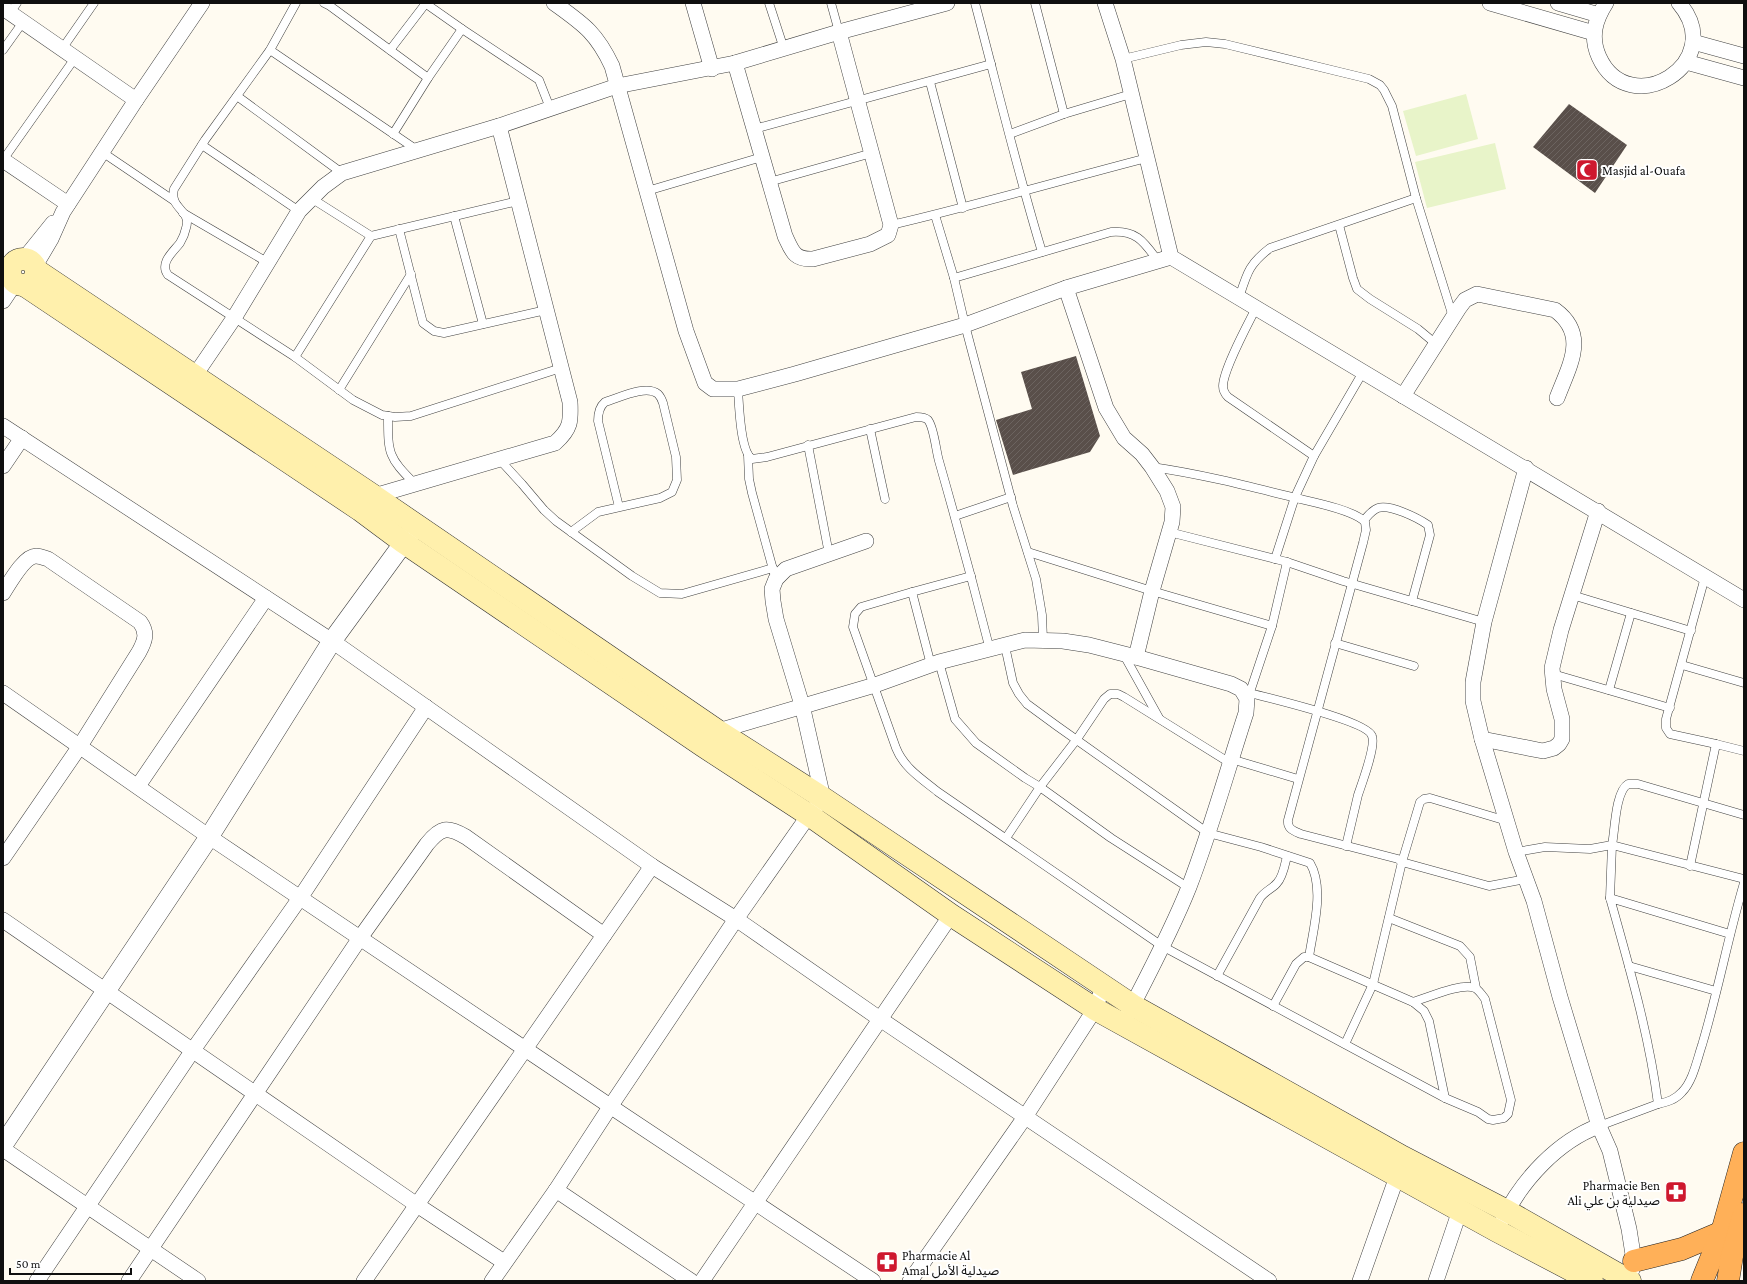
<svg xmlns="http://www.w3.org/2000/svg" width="1747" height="1284" viewBox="0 0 1747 1284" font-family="'Crimson Pro','Noto Sans Arabic',serif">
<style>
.pitch{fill:#e8f4c9}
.building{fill:url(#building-hatch)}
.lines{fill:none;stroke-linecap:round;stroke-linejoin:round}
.service-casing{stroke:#424242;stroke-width:9}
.minor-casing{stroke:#424242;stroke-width:16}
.tertiary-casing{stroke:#424242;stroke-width:20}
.secondary-casing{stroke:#313131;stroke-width:23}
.trunk-casing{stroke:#202020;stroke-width:23}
.service{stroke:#fff;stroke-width:8}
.minor{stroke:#fff;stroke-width:15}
.tertiary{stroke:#fff;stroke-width:19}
.secondary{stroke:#fff0ac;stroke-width:22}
.trunk{stroke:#ffb058;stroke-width:22}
.labels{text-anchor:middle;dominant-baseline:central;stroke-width:4;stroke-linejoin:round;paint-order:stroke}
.poi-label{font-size:13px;fill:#0f0f0f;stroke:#fff;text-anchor:start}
</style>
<defs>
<pattern id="building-hatch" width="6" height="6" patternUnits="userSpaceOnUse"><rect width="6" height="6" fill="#594f4a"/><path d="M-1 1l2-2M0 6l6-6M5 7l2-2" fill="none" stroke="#6c6460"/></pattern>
</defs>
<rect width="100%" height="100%" fill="#fffbf1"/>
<g class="pitch">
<polygon points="1466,94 1478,139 1416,156 1403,111"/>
<polygon points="1495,143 1506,189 1427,208 1415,162"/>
</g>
<g class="building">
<polygon points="1569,104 1627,145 1595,193 1533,147"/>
<polygon points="1076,356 1100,436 1090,452 1013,475 996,420 1032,409 1021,372"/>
</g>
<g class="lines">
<g class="service-casing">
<g id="service">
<path d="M296 3 270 50 205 140 174 189C169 209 192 210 186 228 185 233 183 238 180 243 173 252 159 263 168 275L295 357 353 400 382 415 395 417 411 416 561 368"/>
<polyline points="324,3 330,6 428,78 462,29 539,80 550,108"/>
<polyline points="425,3 462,29"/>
<polyline points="769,3 784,49"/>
<polyline points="831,3 839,32"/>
<path d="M975 3C997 86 1017 170 1042 252"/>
<polyline points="1035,3 1064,114"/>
<polyline points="10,13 17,3"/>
<polyline points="62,49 94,3"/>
<polyline points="3,50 23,22"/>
<polyline points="270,50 417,150"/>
<polyline points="390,50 426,3"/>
<polyline points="1123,59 1181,45 1206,42 1225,44 1336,71 1369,79 1380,85 1384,90 1392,106 1416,198 1453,317"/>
<polyline points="930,82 963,208"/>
<polyline points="237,96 342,173"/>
<polyline points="754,129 991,64"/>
<polyline points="393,134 428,78"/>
<polyline points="1010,134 1064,114 1131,94"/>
<polyline points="202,145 299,211"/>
<polyline points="102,152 173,200"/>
<polyline points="3,160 75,58"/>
<polyline points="769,182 872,153"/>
<polyline points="647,191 762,157"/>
<polyline points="311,198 371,236"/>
<polyline points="183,213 267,262"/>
<polyline points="935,215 954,278 965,325 1013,506 1036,579 1042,615 1043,640"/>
<polyline points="454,216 483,324"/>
<path d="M891 225C977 205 1062 180 1147 158"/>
<polyline points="1339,225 1353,278 1357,289 1370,299 1418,329 1436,344"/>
<polyline points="399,229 423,323 434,331 444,333 546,310"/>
<path d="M954 278 1111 232C1137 230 1144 242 1158 261"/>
<path d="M1239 298C1247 273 1249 264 1270 248L1416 198"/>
<path d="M1256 308C1248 324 1223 370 1223 386 1223 390 1225 394 1228 397L1314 456 1295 497 1275 559"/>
<polyline points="295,357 371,236 518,201"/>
<path d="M738 389C739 404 740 451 752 459L767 457 916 417C920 417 925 417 928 420 934 427 936 451 939 461 957 524 974 587 990 650"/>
<polyline points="339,390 411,274"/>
<path d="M388 416C388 454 388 457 415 484"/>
<polyline points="870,429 885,499"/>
<polyline points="808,445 829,554"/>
<polyline points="748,455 749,479 752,493 774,573"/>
<polyline points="1314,456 1363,372"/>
<polyline points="499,459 522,484 544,510 556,521 632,576 660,593 682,594 773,568"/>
<path d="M1152 467C1201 474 1248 486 1296 498 1313 502 1354 510 1365 522L1366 530 1363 543 1288 820C1287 829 1294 831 1301 834L1398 859 1402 862 1489 886 1526 879"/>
<polyline points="955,516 1011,497"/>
<path d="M1364 520C1368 516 1372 510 1378 508 1390 504 1418 518 1428 525L1430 535 1412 601"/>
<path d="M571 532 598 512 660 498 672 492 677 480 676 457 663 403C662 400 660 396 658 394 646 384 619 398 605 402 599 407 598 414 598 421L619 507"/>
<polyline points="1169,532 1287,562 1343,581 1484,622"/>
<polyline points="1028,552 1152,591 1272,626"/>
<polyline points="1705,577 1666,719 1666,728 1670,734 1716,744 1744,751"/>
<path d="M912 592 861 607 855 614 853 627 896 748C904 768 922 779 938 792L1162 946 1445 1098 1478 1112 1488 1119 1493 1120 1504 1118 1508 1114 1511 1100 1485 999C1482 995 1479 990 1475 988 1462 982 1427 998 1413 1002"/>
<polyline points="1572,595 1691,631"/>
<polyline points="1335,643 1414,666"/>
<path d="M1005 646 1013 683 1019 694 1027 704 1057 726 1208 833 1261 847 1310 863C1325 888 1313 930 1309 957"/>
<polyline points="1124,655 1159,718"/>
<polyline points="939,662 955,719 976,743 1025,778 1040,787 1111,838 1189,888"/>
<polyline points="931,665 912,592 971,576"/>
<polyline points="1682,665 1744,683"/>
<polyline points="1553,674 1670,708"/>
<polyline points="1609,690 1631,613"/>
<path d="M1250 693C1268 698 1368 721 1372 736 1376 746 1362 783 1358 795 1354 812 1350 829 1346 846"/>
<polyline points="1248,698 1272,626 1287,562"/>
<polyline points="1231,759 1298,779"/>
<polyline points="1006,838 1040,787 1077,739 1104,699 1110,694 1118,694 1124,697 1230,763"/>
<path d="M1516 852 1545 847 1590 849 1612 845C1615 831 1615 792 1628 784H1638L1744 815"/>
<polyline points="1690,866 1716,744"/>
<polyline points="1610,898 1612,845 1744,879"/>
<polyline points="1389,918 1460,946 1470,957 1476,988"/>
<polyline points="1629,966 1716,991"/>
<path d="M1217 976 1260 898C1265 891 1272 889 1277 883 1283 877 1285 864 1287 856"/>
<polyline points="1273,1006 1296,964 1304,957 1309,957 1413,1002 1424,1011 1429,1021 1445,1098"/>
<polyline points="1345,1044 1373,984 1402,862 1420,802 1424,799 1430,798 1507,821"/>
<path d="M1658 1104C1649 1034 1629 966 1610 898L1730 934"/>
<path d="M1599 1126 1658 1104C1667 1102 1675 1100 1682 1092 1693 1081 1697 1060 1702 1045 1718 992 1728 937 1744 883"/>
</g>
</g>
<g class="minor-casing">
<g id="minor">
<path d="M554 3C583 24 596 32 612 66L686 331 705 383 713 389H738L795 374 965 325 1066 288 1171 257"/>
<polyline points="693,3 712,69"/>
<polyline points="1105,3 1123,59 1171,257 1744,600"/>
<polyline points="1490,3 1594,33"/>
<polyline points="1558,3 1599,15"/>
<path d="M1606 3C1595 20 1590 37 1599 57 1629 123 1730 63 1679 3"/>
<polyline points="3,8 136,100"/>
<polyline points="1693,42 1744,56"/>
<polyline points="1686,62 1744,78"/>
<path d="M735 63 785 236C792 251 794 260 813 259L870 244 888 235 891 225 839 32"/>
<polyline points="3,160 68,204"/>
<polyline points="24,259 53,223"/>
<polyline points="35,266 51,239 63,212 136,100 202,3"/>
<polyline points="3,301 15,283"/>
<polyline points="189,384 234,318 299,211 323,187 342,173 499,126 617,86 735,63 839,32 947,3"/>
<path d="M1403 396 1459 308 1465 300 1477 294 1555 310C1589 335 1569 366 1557 398"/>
<polyline points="3,426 332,641 652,866 736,919 880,1019 1269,1281"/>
<polyline points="3,466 22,438"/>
<polyline points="1526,468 1484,622 1473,682 1473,701 1482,739 1516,852 1534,901 1560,997 1599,1126 1610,1151 1629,1229 1634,1261 1632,1270"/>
<path d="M369 501 374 496 555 443C571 429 571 421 570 402L499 126"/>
<path d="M3 593C9 584 24 556 36 556 40 556 45 558 48 559L140 622C148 633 145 641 139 652L80 746 3 858"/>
<path d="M3 693C72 741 141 790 211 838 430 987 652 1134 873 1281"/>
<polyline points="713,735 718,731 875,685 939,662 1025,640 1063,641 1089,645 1136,657 1152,591 1172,522 1173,507 1167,491 1152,467 1142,454 1124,438 1106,408 1066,288"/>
<polyline points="1482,739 1543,751 1554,748 1559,744 1562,739 1562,719 1554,689 1552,668 1561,630 1598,511"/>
<polyline points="138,786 266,598"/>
<polyline points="3,920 417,1205 504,1262"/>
<path d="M1128 1014C1149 973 1172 930 1189 887 1211 830 1227 771 1246 713L1247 699 1241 689 1231 684 1136 657"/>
<polyline points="3,1149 198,1281"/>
<polyline points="556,1190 691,1281"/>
<path d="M1503 1219C1522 1180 1558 1141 1599 1126"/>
<polyline points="37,1281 193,1050 300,898 426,707"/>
<path d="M129 1281 360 938 427 844C441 827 447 826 466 837L604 935"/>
<polyline points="364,1281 652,866"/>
<polyline points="492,1281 556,1190 610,1107 736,919 809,815 823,798 802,705 776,619 773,601 772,589 776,579 786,569 866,541"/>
<polyline points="702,1281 951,915"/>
<polyline points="910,1281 1025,1117 1095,1009 1103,987"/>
<polyline points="1360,1281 1400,1168"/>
<polyline points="1436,1281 1460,1210"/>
</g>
</g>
<g class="tertiary-casing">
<polyline id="tertiary" points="3,1145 209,837 332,641 413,530"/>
</g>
<g class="secondary-casing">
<g id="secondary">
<circle cx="23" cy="272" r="13"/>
<polyline points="36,270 374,496 718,731 823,798 1132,1005 1403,1157 1507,1211 1630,1281"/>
<polyline points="24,285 360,510 403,542 703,746 809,815 951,915 1095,1009 1497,1231 1592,1281"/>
</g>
</g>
<g class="trunk-casing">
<g id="trunk">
<polyline points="1634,1261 1682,1249 1722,1232"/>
<polyline points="1702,1281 1722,1232 1744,1153"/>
<polyline points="1728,1281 1732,1256 1744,1214"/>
</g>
</g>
<use href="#service" class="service"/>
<use href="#minor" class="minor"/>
<use href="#tertiary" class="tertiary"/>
<use href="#secondary" class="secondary"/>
<use href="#trunk" class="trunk"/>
</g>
<defs>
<g id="mosque-square" transform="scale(1.15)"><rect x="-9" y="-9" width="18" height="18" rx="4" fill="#ce182e" stroke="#fff"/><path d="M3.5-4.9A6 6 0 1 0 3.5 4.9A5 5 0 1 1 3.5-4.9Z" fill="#fff"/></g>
<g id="pharmacy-square" transform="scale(1.15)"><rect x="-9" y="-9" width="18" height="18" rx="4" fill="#ce182e" stroke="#fff"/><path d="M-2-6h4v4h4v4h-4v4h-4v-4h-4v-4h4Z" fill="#fff"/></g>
</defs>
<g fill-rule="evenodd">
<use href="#mosque-square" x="1587" y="170"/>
<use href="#pharmacy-square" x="1676" y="1192"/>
<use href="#pharmacy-square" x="887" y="1262"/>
</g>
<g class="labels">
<g class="poi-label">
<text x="1602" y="170">Masjid al-Ouafa</text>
<text x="1660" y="1185" text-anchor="end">Pharmacie Ben<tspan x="1660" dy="15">Ali صيدلية بن علي</tspan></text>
<text x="902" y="1255">Pharmacie Al<tspan x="902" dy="15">Amal صيدلية الأمل</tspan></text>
</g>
</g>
<rect width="1747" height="1284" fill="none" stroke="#0f0f0f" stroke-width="8"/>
<path d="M10 1268v6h121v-6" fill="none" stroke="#0f0f0f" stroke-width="2"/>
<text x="16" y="1268" font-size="12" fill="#0f0f0f" stroke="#ffffff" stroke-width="3" paint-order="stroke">50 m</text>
</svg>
